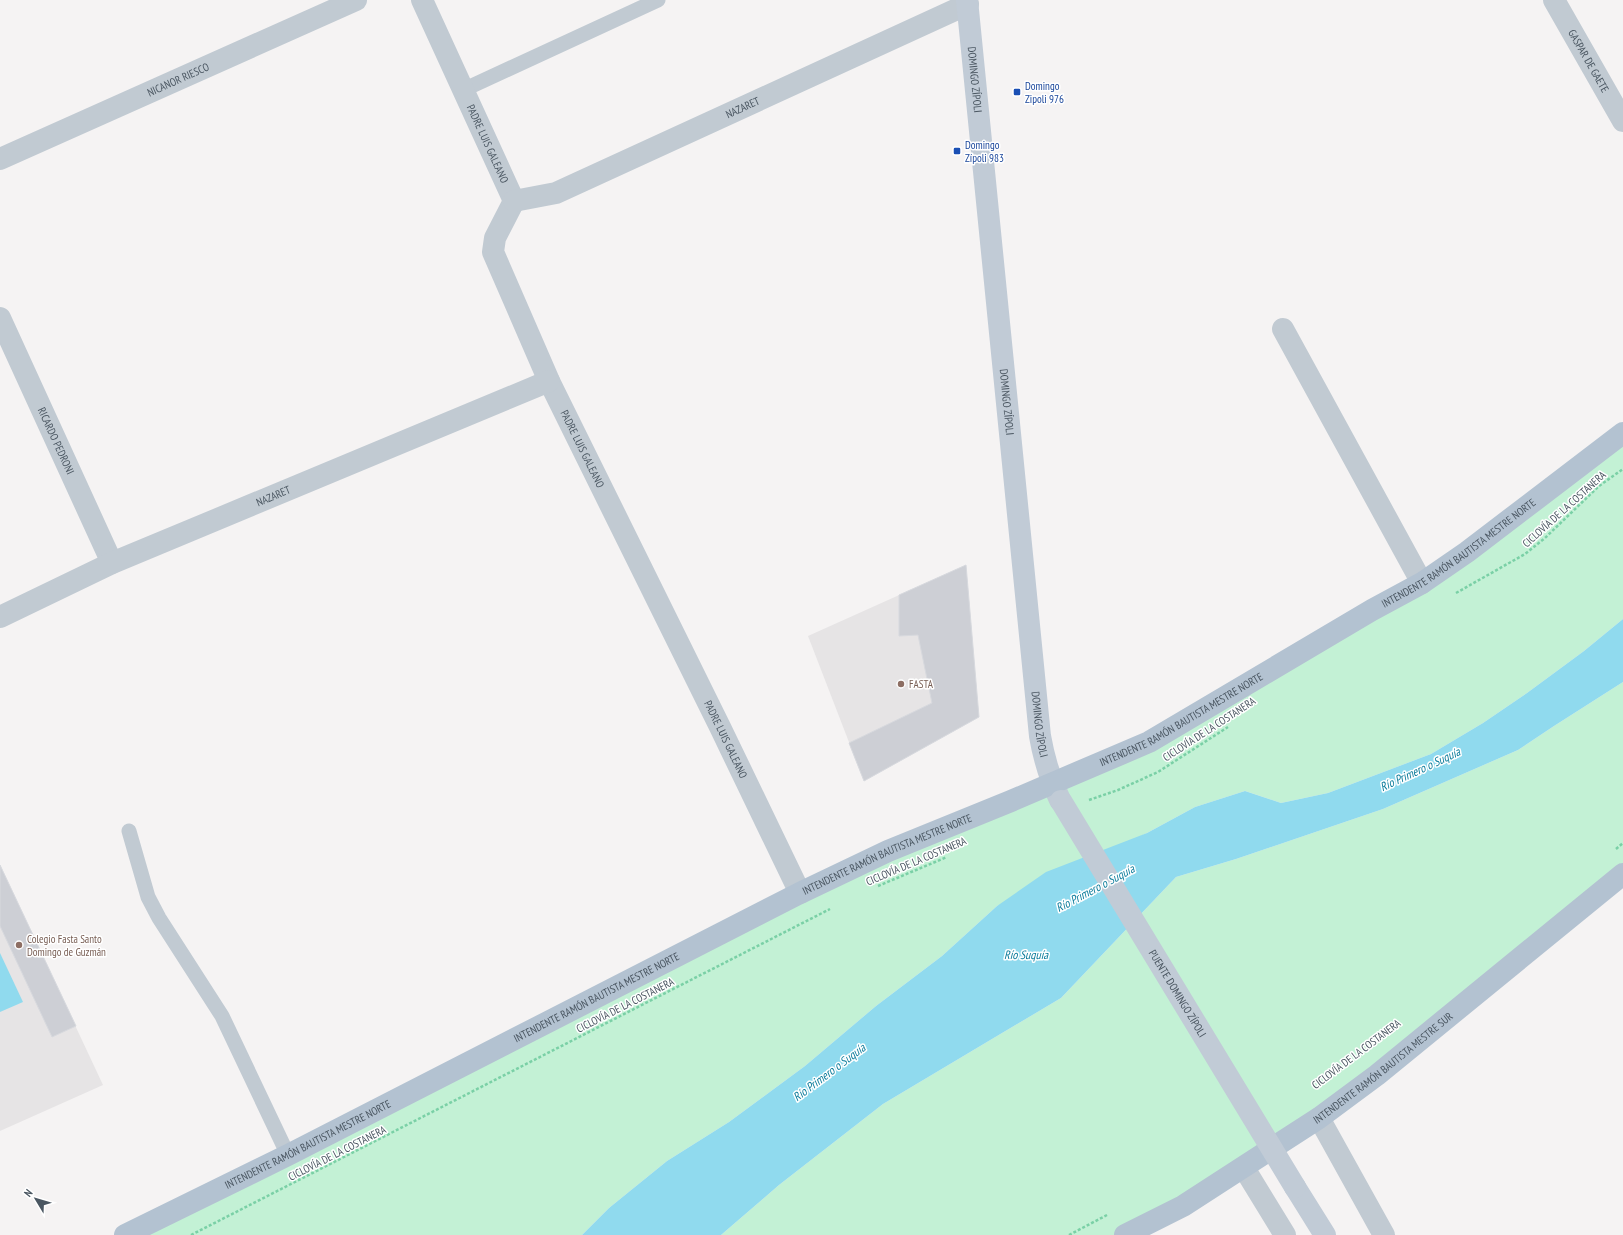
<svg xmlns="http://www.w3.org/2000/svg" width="1623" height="1235" viewBox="0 0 1623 1235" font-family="'PT Sans Narrow',sans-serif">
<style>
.education{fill:#e6e4e5}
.green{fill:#c3f1d5}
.water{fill:#90daee}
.building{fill:#cdcfd5;stroke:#d7d9de}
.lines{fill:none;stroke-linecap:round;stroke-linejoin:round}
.path{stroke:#7ad0a6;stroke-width:2.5;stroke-dasharray:3 2;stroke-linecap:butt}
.service{stroke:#c1cad2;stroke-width:15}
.minor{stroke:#c1cad2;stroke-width:22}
.secondary{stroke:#c1cbd6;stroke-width:22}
.primary{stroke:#b3c2d1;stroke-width:22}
.secondary-bridge{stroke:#c1cbd6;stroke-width:22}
.transit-dot{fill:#1a4fb4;stroke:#fff;stroke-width:1.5}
.education-dot{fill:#8d6e63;stroke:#fff;stroke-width:1.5}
.labels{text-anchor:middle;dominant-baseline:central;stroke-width:3;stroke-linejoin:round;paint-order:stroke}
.street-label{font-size:11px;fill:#4a5661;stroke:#fff}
.transit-label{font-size:11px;fill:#164399;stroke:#fff;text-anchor:start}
.education-label{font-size:11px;fill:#785e54;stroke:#fff;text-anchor:start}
.water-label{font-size:12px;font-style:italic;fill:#0c7c9b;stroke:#fff}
</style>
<rect width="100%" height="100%" fill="#f5f3f3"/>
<g class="education">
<polygon points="966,565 979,717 864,781 808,636"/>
<polygon points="0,865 103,1085 0,1131"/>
</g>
<g class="green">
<polygon points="1623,433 1623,619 1584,651 1527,693 1483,723 1431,754 1328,793 1281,803 1245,791 1195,807 1147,833 997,906 942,956 876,1006 805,1066 729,1122 667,1161 609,1208 582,1235 125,1235 800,893 1052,783 1372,610"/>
<polygon points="1623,682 1623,874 1377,1075 1125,1235 721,1235 779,1185 883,1104 1061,998 1176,877 1236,859 1383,809 1518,750 1554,726"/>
</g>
<g class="water">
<polygon points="1623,619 1623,682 1554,726 1518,750 1383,809 1236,859 1176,877 1061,998 883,1104 779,1185 721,1235 582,1235 609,1208 667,1161 729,1122 805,1066 876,1006 942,956 997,906 1046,872 1147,833 1195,807 1245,791 1281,803 1328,793 1431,754 1483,723 1527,693 1584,651"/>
<polygon points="0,953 23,1002 0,1012"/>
</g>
<g class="building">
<polygon points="966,565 979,717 864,781 849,743 932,703 918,635 899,636 899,595"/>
<polygon points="0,865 76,1026 52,1037 0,926"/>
</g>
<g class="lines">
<g class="path">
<polyline points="1456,593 1525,554 1545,538 1599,486 1623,469"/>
<polyline points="1089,800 1118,790 1158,772 1228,727"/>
<polyline points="1616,849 1623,843"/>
<polyline points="878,886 947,857"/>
<polyline points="191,1235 830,909"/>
<polyline points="1069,1235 1107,1215"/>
</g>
<g class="service">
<polyline points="463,90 658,0"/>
<polyline points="129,831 148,897 159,918 222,1016 288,1155"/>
</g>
<g class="minor">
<path id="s1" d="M422 0 514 201"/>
<path id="s2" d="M1554 0 1623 121"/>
<path id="s3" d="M0 159 356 0"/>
<path id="s4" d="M514 201 495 238 493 252 549 381 720 727 800 893"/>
<path id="s5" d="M514 201 556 193 968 4"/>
<path id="s6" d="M0 318 112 563"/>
<polyline points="1283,329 1422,583"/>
<path id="s7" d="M0 617 112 563 549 381"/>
<polyline points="1319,1118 1384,1235"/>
<polyline points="1244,1168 1285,1235"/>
</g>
<g class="secondary">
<path id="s8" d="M967 0 1040 736C1044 759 1050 779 1060 800"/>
<polyline points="1295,1187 1325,1235"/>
</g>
<g class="primary">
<path id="s9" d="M125 1235 288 1155 800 893 888 851 1011 801 1149 742 1372 610 1422 583 1467 552 1623 433"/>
<path id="s10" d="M1125 1235 1183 1206 1319 1118 1377 1075 1623 874"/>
</g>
<path class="secondary-bridge" id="s11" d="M1061 801 1295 1187"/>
</g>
<g class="transit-dot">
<rect x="1013" y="88" width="8" height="8" rx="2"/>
<rect x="953" y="147" width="8" height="8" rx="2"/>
</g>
<g class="education-dot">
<circle cx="901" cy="684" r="4"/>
<circle cx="19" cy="945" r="4"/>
</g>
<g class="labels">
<g class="street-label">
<text stroke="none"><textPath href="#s2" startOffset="70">GASPAR DE GAETE</textPath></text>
<text stroke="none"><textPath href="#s3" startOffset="195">NICANOR RIESCO</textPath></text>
<text stroke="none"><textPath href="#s8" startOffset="80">DOMINGO ZÍPOLI</textPath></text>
<text stroke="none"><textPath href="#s5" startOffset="248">NAZARET</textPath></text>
<text stroke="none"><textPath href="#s1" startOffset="158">PADRE LUIS GALEANO</textPath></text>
<text stroke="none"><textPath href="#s8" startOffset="404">DOMINGO ZÍPOLI</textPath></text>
<text stroke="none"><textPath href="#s6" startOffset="135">RICARDO PEDRONI</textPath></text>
<text stroke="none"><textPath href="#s4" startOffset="272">PADRE LUIS GALEANO</textPath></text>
<text stroke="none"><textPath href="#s7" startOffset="299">NAZARET</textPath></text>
<text transform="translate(1564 509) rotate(-42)">CICLOVÍA DE LA COSTANERA</text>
<text stroke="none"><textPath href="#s9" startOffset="1500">INTENDENTE RAMÓN BAUTISTA MESTRE NORTE</textPath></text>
<text stroke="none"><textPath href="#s9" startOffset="1176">INTENDENTE RAMÓN BAUTISTA MESTRE NORTE</textPath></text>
<text stroke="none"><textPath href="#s8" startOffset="728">DOMINGO ZÍPOLI</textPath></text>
<text transform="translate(1209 729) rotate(-33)">CICLOVÍA DE LA COSTANERA</text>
<text stroke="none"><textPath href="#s4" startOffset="596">PADRE LUIS GALEANO</textPath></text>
<text stroke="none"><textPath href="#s9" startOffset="852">INTENDENTE RAMÓN BAUTISTA MESTRE NORTE</textPath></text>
<text transform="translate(916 861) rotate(-23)">CICLOVÍA DE LA COSTANERA</text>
<text stroke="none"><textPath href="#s11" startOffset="225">PUENTE DOMINGO ZÍPOLI</textPath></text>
<text stroke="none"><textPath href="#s9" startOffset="528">INTENDENTE RAMÓN BAUTISTA MESTRE NORTE</textPath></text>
<text transform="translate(625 1005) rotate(-27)">CICLOVÍA DE LA COSTANERA</text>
<text transform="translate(1356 1054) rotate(-37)">CICLOVÍA DE LA COSTANERA</text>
<text stroke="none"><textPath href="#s10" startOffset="308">INTENDENTE RAMÓN BAUTISTA MESTRE SUR</textPath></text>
<text stroke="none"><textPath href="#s9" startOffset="204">INTENDENTE RAMÓN BAUTISTA MESTRE NORTE</textPath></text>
<text transform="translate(337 1153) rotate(-27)">CICLOVÍA DE LA COSTANERA</text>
</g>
<g class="transit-label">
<text x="1025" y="86">Domingo<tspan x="1025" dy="13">Zipoli 976</tspan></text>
<text x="965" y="145">Domingo<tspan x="965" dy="13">Zípoli 983</tspan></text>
</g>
<g class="education-label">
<text x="909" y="684">FASTA</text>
<text x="27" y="939">Colegio Fasta Santo<tspan x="27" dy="13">Domingo de Guzmán</tspan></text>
</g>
<g class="water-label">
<text transform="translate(1420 769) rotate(-25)">Río Primero o Suquía</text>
<text transform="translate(1095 888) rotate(-28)">Río Primero o Suquía</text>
<text x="1026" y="954">Río Suquía</text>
<text transform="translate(829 1072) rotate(-37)">Río Primero o Suquía</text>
</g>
</g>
<g transform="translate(36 1199) rotate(308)" stroke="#ffffff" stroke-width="3" paint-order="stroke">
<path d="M0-3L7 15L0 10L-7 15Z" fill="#4a5661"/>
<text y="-6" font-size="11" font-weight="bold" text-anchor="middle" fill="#4a5661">N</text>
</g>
</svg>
